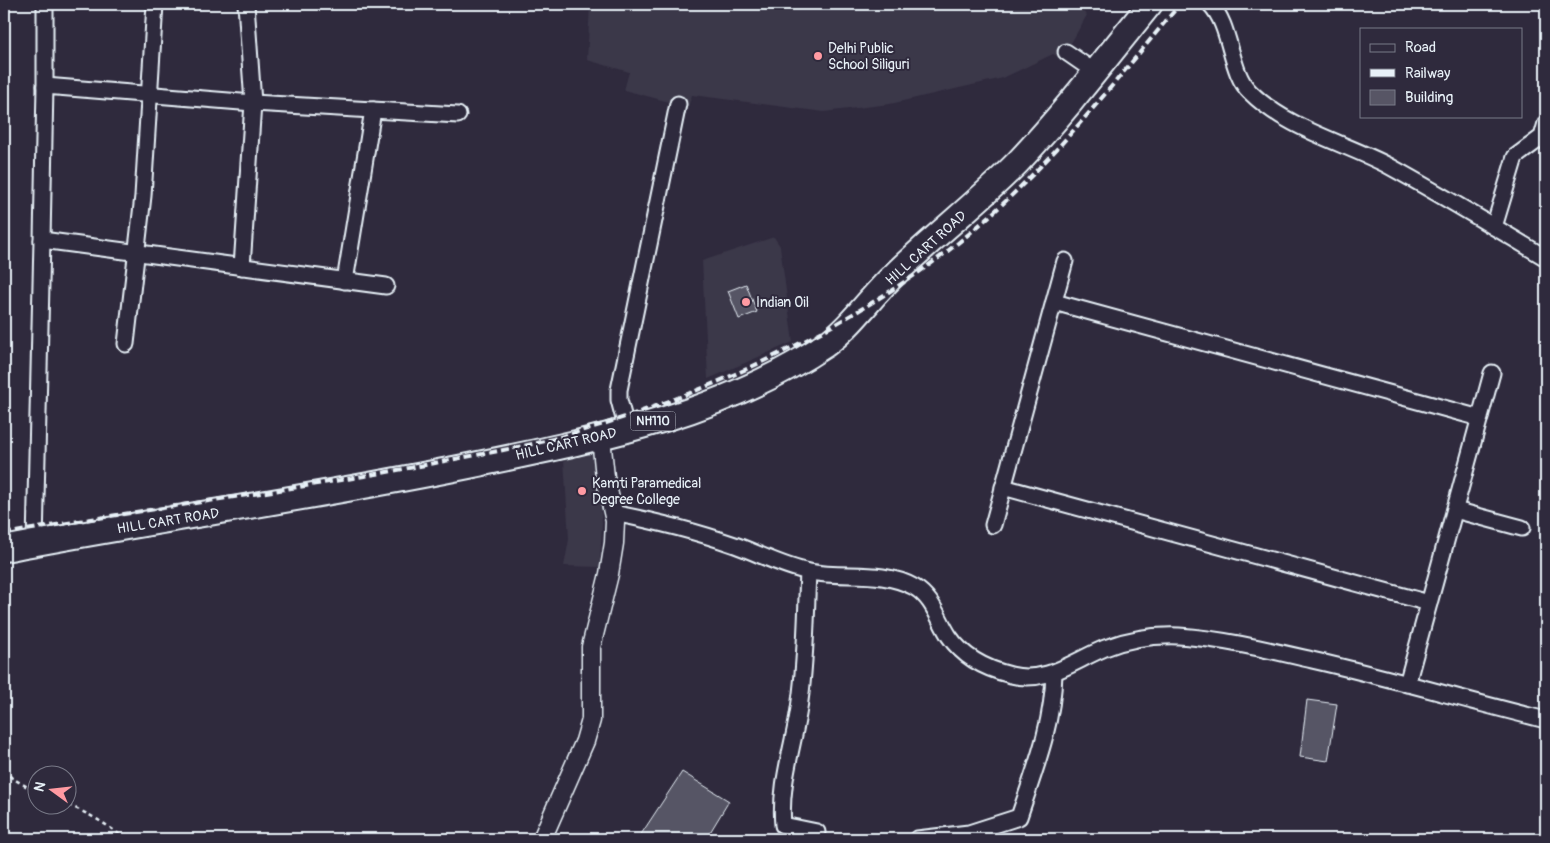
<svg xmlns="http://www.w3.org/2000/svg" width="1550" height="843" viewBox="0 0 1550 843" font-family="Pangolin,sans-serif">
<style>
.built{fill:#3b3749}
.building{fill:#575565;stroke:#e8f1f8}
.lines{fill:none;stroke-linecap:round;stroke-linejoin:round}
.minor-casing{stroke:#e8f1f8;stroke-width:19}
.tertiary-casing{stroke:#e8f1f8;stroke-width:21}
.trunk-casing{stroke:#e8f1f8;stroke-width:28}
.path{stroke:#e8f1f8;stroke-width:2.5;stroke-dasharray:4 4;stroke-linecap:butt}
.minor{stroke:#2f2a3d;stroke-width:15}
.tertiary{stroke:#2f2a3d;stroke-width:18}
.trunk{stroke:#2f2a3d;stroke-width:24}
.rail{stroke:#e8f1f8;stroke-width:4;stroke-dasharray:8 4;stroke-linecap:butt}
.poi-dot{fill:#ff9aa2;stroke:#2f2a3d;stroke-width:2}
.labels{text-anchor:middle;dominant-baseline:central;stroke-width:4;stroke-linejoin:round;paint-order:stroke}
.shield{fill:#2f2a3d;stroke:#b0b5c0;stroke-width:1}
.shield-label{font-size:12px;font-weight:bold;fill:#e8f1f8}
.poi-label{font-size:14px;fill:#e8f1f8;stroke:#2f2a3d;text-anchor:start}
.street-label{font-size:14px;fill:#e8f1f8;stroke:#2f2a3d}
</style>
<rect width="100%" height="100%" fill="#2f2a3d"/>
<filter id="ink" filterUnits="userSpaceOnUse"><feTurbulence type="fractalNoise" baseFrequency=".02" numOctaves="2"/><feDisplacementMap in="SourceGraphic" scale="10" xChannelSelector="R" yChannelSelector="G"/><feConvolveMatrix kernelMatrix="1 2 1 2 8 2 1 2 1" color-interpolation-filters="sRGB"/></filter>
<g filter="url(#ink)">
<g class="built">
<polygon points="590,4 1073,4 1087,15 1062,59 1053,54 1003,78 890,104 824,112 692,95 688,107 624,90 629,72 587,60"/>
<polygon points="774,237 780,246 793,342 708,379 702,261"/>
<polygon points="593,452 602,521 600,567 564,566 569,539 564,460"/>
</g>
<g class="building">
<polygon points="746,284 757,312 739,319 728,291"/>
<polygon points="1307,700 1337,704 1328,761 1300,757"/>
<polygon points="682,772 729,801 706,839 638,839"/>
</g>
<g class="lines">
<g class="minor-casing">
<g id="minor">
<path d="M1210 4C1232 26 1229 72 1250 92 1287 129 1343 142 1389 166 1442 195 1494 227 1546 258"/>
<polyline points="1066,52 1095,72"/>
<polyline points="45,86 45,4"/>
<polyline points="1494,227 1515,157 1542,137 1546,123"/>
<polyline points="42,240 45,86 253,103 458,115"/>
<polyline points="242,267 253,103 246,4"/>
<polyline points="345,281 373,110"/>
<polyline points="1054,302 1480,418"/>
<polyline points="126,344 143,196 155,4"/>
<polyline points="627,430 619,400 619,390 678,104"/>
<polyline points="1003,487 1429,603"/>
<polyline points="1455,510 1522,528"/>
<path d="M613 513C654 521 695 531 735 545 760 554 784 567 810 572 845 579 881 569 914 587 933 598 938 619 949 636 963 657 986 669 1011 675 1047 684 1073 661 1105 648 1128 639 1154 635 1179 636 1224 639 1269 650 1312 660 1391 678 1468 701 1546 720"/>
<polyline points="993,525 1065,261"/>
<polyline points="35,543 42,240 386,286"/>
<path d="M808 572C806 615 806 659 800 701 795 743 779 782 783 825L817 832"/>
<polyline points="1407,684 1492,373"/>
<path d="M917 839 969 833 1019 817C1035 769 1053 724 1054 673"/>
</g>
</g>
<g class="tertiary-casing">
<polyline id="tertiary" points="542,839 585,741 591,720 591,647 609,574 614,543 615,521 605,477 601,438"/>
</g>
<g class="trunk-casing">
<path id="trunk" d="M4 549C165 518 327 496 488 462 604 438 726 412 825 345 853 325 870 297 895 274 935 235 979 202 1018 162 1065 112 1107 57 1150 4"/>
</g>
<g class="path">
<polyline points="4,770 12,778 38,793"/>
<path d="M68 805C88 813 108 825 125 839"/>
</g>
<use href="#minor" class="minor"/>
<use href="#tertiary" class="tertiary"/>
<use href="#trunk" class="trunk"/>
<path class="rail" d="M4 534C147 508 292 491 435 463 474 455 514 449 553 439 686 402 816 345 929 265 1028 194 1103 96 1180 4"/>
</g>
</g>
<g class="poi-dot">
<circle cx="818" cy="56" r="5"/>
<circle cx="746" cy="302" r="5"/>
<circle cx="582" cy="491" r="5"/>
</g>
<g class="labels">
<rect class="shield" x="630.5" y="411.5" width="45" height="19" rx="4"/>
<g class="shield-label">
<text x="653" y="421">NH110</text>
</g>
<g class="poi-label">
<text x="828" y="48">Delhi Public<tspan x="828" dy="16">School Siliguri</tspan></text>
<text x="756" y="302">Indian Oil</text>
<text x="592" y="483">Kamti Paramedical<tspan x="592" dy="16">Degree College</tspan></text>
</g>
<g class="street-label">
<text transform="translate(926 248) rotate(-42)">HILL CART ROAD</text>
<text transform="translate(566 444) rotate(-13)">HILL CART ROAD</text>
<text transform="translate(168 521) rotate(-9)">HILL CART ROAD</text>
</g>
</g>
<rect width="1550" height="843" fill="none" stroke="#2f2a3d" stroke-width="20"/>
<rect x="10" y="10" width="1530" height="823" fill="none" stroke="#e8f1f8" stroke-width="2" filter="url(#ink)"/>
<rect x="1360" y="28" width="162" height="90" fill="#2f2a3d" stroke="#797a88"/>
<rect x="1370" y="44" width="25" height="8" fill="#2f2a3d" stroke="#797a88"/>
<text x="1405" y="52" font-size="15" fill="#e8f1f8">Road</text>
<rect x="1370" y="69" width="25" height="8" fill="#e8f1f8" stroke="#797a88"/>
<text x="1405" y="78" font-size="15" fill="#e8f1f8">Railway</text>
<rect x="1370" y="90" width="25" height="15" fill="#575565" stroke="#797a88"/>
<text x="1405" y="102" font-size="15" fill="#e8f1f8">Building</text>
<g transform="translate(52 790) rotate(285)"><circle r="24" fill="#2f2a3d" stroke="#797a88"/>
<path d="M0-4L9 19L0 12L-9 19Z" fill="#ff9aa2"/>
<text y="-8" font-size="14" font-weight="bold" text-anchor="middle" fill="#e8f1f8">N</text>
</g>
</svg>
